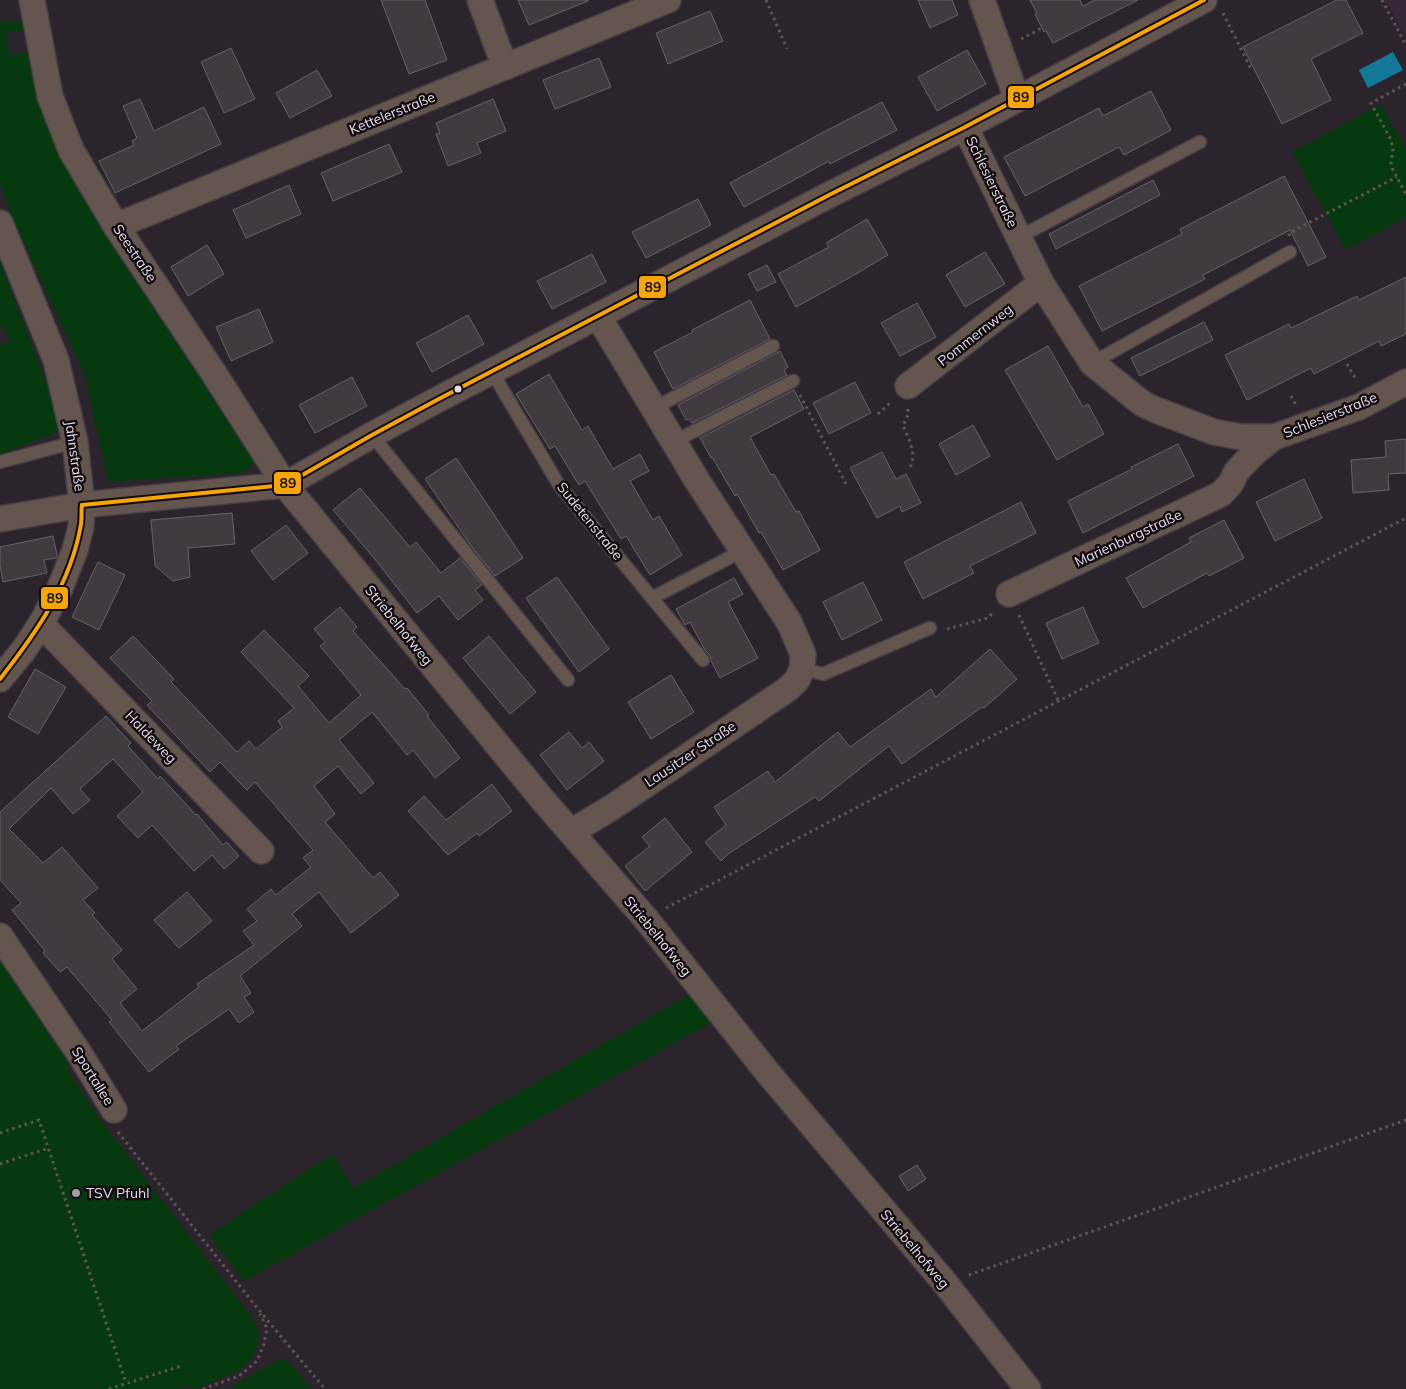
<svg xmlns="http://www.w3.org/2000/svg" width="1406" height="1389" viewBox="0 0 1406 1389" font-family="Mulish,sans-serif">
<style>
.built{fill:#382738}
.green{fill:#06390e}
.water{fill:#137999}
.building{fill:#413b41;stroke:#686268}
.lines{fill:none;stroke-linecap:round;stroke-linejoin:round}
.service-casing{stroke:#453f45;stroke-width:15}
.minor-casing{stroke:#453f45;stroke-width:28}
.path{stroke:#615653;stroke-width:3;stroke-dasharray:2.5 4;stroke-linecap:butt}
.service{stroke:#64564f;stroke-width:12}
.minor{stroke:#64564f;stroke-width:25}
.bus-1-casing{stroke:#130d13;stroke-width:8}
.bus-1{stroke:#f7a600;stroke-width:4}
.bus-dot{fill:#e5dce5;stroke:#130d13;stroke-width:2}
.poi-dot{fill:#a49ca4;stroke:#130d13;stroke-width:2}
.labels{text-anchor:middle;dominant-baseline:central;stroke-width:5;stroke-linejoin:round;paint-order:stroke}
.street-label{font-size:14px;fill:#e5dce5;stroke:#130d13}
.poi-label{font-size:14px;fill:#e5dce5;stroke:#130d13;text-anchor:start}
.line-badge{stroke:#130d13;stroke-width:2}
.pale-badge-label{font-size:14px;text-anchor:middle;font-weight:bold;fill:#111}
</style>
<rect width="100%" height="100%" fill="#2c242c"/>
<polygon class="built" points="1386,0 1406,0 1406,38"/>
<g class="green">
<polygon points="0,21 24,22 26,30 6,33 10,55 29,52 60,155 102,230 255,462 243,473 108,482 85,375 14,222 0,183"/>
<polygon points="1381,104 1406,150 1406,217 1346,250 1292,152"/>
<polygon points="0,262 46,382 60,431 0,454 0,345 10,341 4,326 0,327"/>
<polygon points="0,951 64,1043 68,1071 105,1126 253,1319 260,1333 257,1348 251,1359 240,1370 196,1389 192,1389 191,1385 179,1389 0,1389"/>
<polygon points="690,994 713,1022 244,1281 209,1235 332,1154 353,1188"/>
<polygon points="283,1357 312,1389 236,1389 231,1387"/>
</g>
<polygon class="water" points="1393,52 1403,70 1368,88 1359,70"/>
<g class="building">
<polygon points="381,0 425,0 447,60 409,74"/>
<polygon points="518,0 588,0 588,1 529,25"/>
<polygon points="918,0 952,0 958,15 930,28"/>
<polygon points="1030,0 1080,0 1083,6 1095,0 1138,0 1053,43 1046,31 1044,32 1035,14 1037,13"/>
<polygon points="1337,0 1346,0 1363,33 1311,59 1331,100 1282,124 1243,47"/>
<polygon points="710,11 723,41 668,64 656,33"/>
<polygon points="231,48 255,99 224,113 201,62"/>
<polygon points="967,50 986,84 937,111 918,77"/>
<polygon points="599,58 611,87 555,109 543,80"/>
<polygon points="317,70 332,96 290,118 276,93"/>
<polygon points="1151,91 1171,130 1124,155 1119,147 1025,196 1004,157 1099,108 1103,116"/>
<polygon points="140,99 154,131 204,107 221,144 115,193 99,161 134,145 132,141 137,138 123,106"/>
<polygon points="493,99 506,131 477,143 481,153 448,166 436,134 440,133 436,123"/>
<polygon points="882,102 897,130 830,164 829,161 744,207 730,183 818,135"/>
<polygon points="389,144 402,172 333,201 321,173"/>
<polygon points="1284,176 1326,257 1308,266 1290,230 1203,275 1205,279 1102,331 1079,286 1182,234 1180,229"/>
<polygon points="1153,180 1160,195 1056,249 1049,234"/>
<polygon points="289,185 301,214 246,238 233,210"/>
<polygon points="698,199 711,225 646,258 632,232"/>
<polygon points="867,219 888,255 849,278 796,307 778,274 829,247 826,243"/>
<polygon points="207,245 224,274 188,296 171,267"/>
<polygon points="985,252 1005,284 965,307 946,275"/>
<polygon points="592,254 606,282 552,309 537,281"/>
<polygon points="767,265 776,282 757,291 748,274"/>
<polygon points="1406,277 1406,334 1381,346 1379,341 1314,374 1311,368 1247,400 1225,355 1289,324 1291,328 1357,296 1359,300"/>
<polygon points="750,300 770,339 673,389 654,352 693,332 692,330"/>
<polygon points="917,303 936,337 900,356 881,323"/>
<polygon points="259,309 273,342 231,361 216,327"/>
<polygon points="468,315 484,344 432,372 416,343"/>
<polygon points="1204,322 1213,340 1140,376 1131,358"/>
<polygon points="1048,346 1083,407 1088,404 1104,434 1057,460 1005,370"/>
<polygon points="780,351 788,367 784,370 787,375 692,423 689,419 686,420 678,405"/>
<polygon points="549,374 582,430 588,426 613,469 640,454 649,471 630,481 653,520 659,516 682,555 650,575 626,536 621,539 585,481 579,485 555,446 550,449 516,394"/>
<polygon points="352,377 367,406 315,433 299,405"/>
<polygon points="855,382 871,413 829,434 813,403"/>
<polygon points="794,390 804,409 750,437 771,475 774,474 796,512 799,511 820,550 783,570 761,532 759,533 737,494 735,496 712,457 711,458 700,438"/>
<polygon points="973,425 990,456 956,475 939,444"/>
<polygon points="1406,439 1406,473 1388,474 1389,490 1353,493 1351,460 1386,457 1385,441"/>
<polygon points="1178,444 1194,476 1083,533 1068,501 1132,469 1131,467"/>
<polygon points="882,452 896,479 906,474 921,503 902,512 900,506 877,518 850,468"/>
<polygon points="456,458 523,558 495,576 472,547 425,479"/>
<polygon points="1304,479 1322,518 1275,541 1256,502"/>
<polygon points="360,488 410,547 416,542 441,573 460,558 482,585 475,590 483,600 458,620 439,596 417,613 374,558 333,510"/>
<polygon points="1021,502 1036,533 970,566 974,573 923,599 904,562"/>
<polygon points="232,513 235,544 188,548 190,577 173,581 155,566 151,520"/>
<polygon points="1224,520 1244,558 1209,576 1207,573 1143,608 1126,578 1191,542 1189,538"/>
<polygon points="286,525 308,553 273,580 251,551"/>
<polygon points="53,536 57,555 56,558 44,560 47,573 3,582 0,565 0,547"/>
<polygon points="98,562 125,575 99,630 72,617"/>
<polygon points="557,577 609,649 579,672 526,598"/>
<polygon points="734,578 743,594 728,602 758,658 720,678 711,661 710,655 705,650 690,622 685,625 676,609"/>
<polygon points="863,582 882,620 842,640 823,602"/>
<polygon points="340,607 357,627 353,631 405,689 407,688 429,715 427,716 460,758 435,778 413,750 407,755 372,712 339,740 374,783 361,794 338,766 314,786 335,814 325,822 373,878 380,872 399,895 351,933 319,892 292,914 302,926 240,976 251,993 244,997 254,1012 239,1023 229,1009 176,1046 179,1049 149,1072 109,1022 112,1020 67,967 60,972 43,953 45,951 12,910 21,903 0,880 0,812 106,716 131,743 128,746 158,779 160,776 196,815 197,814 223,845 227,842 239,856 224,869 212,855 194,871 152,825 138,838 117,816 143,792 113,759 80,789 90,800 73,814 51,788 9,829 43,863 62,847 98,888 83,900 95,913 92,915 122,950 112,959 137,989 120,1003 142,1031 199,987 197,984 254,945 243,931 257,921 247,909 271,889 276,895 311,867 303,858 313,850 255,782 247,790 220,762 210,772 147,705 152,701 110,658 133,636 174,679 171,682 237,752 249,741 256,749 282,727 278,721 294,708 241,652 264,630 309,676 298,686 329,723 361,695 320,646 325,642 314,629"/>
<polygon points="1083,607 1099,643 1062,659 1046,623"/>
<polygon points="489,636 536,692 510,714 463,658"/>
<polygon points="990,649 1017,679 984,708 982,707 902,764 889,746 819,801 815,797 728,854 721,861 705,842 726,825 714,807 768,771 775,782 838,732 850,747 931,689 936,697"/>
<polygon points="35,669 66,687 38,734 8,717"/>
<polygon points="671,675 694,712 651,739 628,702"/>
<polygon points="569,732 582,748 589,742 604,761 567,790 540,755"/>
<polygon points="492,784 512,811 479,836 477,833 448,855 408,811 424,796 446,820"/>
<polygon points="665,818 692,852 645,891 625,866 650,846 642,837"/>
<polygon points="187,892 212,921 179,948 154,920"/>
<polygon points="917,1165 926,1179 908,1191 899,1176"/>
</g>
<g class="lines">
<g class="service-casing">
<g id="service">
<polyline points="1019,237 1200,142"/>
<polyline points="1092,363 1290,252"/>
<polyline points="492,372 559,485 703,660"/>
<polyline points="654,408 773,346"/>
<polyline points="372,435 568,680"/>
<polyline points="673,442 793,381"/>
<polyline points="0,462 75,442"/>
<polyline points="652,598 742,551"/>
<polyline points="802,669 823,674 930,628"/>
</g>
</g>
<g class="minor-casing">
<g id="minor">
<polyline points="32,0 50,96 71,150 116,226 215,375 285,485 542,799 646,919 768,1073 945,1283 1028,1389"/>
<polyline points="480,0 505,67"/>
<polyline points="982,0 1017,99"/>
<polyline points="965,127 1041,283 1092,363 1143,404 1156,410 1214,432 1241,437 1274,437 1359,407 1406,382"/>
<polyline points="0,223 56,360 75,442 82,505 81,527 75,550 60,588 41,624 23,651 0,679"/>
<polyline points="116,226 668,0"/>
<polyline points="908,386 1041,283"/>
<polyline points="0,519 82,505 285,485 372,435 435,401 831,194 965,127 1204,0"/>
<polyline points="1009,594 1221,494 1231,483 1237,471 1254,453 1274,437"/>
<polyline points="41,624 261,851"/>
<polyline points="571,832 611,808 788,689 797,680 802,669 803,654 789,622 698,482 598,316"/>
<polyline points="0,936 81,1056 114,1110"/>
</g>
</g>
<g class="path">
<polyline points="766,0 787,49"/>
<polyline points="1382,0 1406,45"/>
<polyline points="1223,13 1252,71"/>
<polyline points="1021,39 1042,28"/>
<polyline points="1406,84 1371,103 1391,140 1393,149 1391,163 1393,170 1406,194"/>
<polyline points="1289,236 1289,233 1397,177"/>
<polyline points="1347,364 1357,381"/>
<polyline points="800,395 847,486"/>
<polyline points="1291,396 1296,405"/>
<path d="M908 409V415L903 426C909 438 917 455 910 467"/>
<polyline points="878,414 891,402"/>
<polyline points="1019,615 1058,700"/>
<polyline points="947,629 988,618 994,611"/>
<polyline points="666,908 1406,518"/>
<polyline points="118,1132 258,1309 325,1389"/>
<polyline points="0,1133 39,1120 126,1383"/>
<polyline points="0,1164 49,1148"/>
<polyline points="969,1275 1406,1120"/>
<polyline points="109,1389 181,1366"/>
<polyline points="203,1389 239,1376 257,1361 264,1344 267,1328 260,1314"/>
</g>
<use href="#service" class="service"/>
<use href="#minor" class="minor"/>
<g class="bus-1-casing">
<g id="bus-1">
<polyline points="82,505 285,485 372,435 435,401 831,194 965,127 1204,0"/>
<path d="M0 679C36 633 71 584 81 524 82 518 81 511 82 505"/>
</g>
</g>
<use href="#bus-1" class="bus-1"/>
</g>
<circle class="bus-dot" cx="458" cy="389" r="4.5"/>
<circle class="poi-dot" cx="76" cy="1193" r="5"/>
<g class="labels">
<g class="street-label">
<text transform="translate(392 113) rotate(-22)">Kettelerstraße</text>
<text transform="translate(992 182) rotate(64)">Schlesierstraße</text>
<text transform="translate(135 253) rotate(56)">Seestraße</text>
<text transform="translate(975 335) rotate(-38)">Pommernweg</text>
<text transform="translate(1330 415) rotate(-22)">Schlesierstraße</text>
<text transform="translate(75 456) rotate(82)">Jahnstraße</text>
<text transform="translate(590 521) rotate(51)">Sudetenstraße</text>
<text transform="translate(1128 538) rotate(-25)">Marienburgstraße</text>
<text transform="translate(399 625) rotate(51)">Striebelhofweg</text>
<text transform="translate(151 737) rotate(46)">Haldeweg</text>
<text transform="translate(690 754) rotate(-34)">Lausitzer Straße</text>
<text transform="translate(658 936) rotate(51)">Striebelhofweg</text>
<text transform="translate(93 1076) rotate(58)">Sportallee</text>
<text transform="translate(915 1249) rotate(50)">Striebelhofweg</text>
</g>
<g class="poi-label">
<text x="86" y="1193">TSV Pfuhl</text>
</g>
</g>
<g class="line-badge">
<rect x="1007" y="85" width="28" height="24" rx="5" fill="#f7a600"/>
<rect x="638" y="275" width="29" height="24" rx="5" fill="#f7a600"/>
<rect x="273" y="471" width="29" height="24" rx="5" fill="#f7a600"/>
<rect x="40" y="586" width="29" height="24" rx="5" fill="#f7a600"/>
</g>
<g class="pale-badge-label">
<text x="1021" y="102">89</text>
<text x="653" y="292">89</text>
<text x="288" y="488">89</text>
<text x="55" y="603">89</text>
</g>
</svg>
